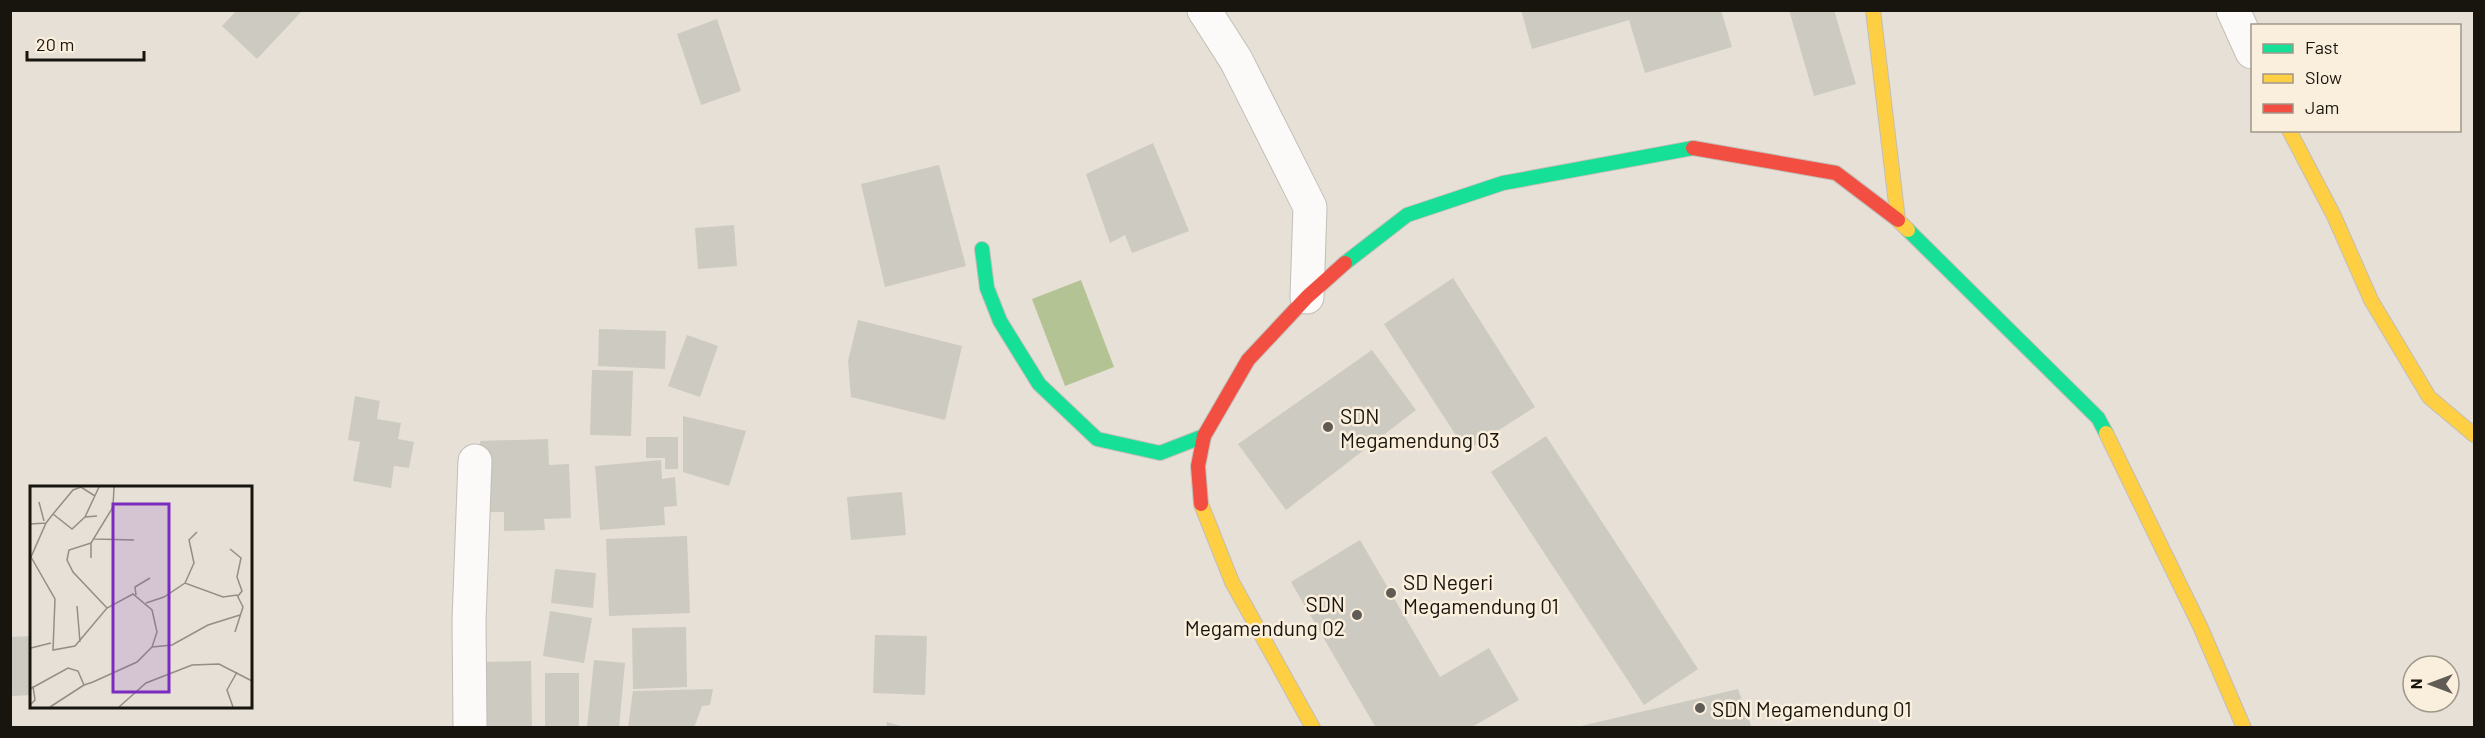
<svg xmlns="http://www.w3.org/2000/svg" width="2485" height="738" viewBox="0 0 2485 738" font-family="Barlow,sans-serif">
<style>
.water{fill:#b4c394}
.building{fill:#cdcac2}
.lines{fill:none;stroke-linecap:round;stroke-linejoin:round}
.street-casing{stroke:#c3beb6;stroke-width:35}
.fast-casing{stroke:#c3beb6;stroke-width:16}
.slow-casing{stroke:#c3beb6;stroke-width:16}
.jam-casing{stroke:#c3beb6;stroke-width:16}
.street{stroke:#fbfaf9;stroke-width:33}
.fast{stroke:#16e098;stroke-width:14}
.slow{stroke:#ffcf43;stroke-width:14}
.jam{stroke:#f24e42;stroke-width:14}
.poi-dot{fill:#605b54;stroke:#faeedc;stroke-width:2}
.labels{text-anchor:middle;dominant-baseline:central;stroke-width:5;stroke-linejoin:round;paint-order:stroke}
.poi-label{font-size:21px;fill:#18140e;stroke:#faeedc;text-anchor:start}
.inset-road{fill:none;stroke:#948e86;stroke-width:1.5}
.view{fill:#7b2cbf;fill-opacity:0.15;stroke:#7b2cbf;stroke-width:3}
.inset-edge{fill:none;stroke:#18140e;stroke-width:3}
</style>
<rect width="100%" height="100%" fill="#e6e0d6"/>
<polygon class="water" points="1081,280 1114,367 1065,386 1032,299"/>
<g class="building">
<polygon points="237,10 303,10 257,59 222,26"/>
<polygon points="1521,10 1721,10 1732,47 1645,73 1629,20 1532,49"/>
<polygon points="1789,10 1834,10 1856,84 1814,96"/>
<polygon points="717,19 741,91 701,105 677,34"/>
<polygon points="1153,143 1189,231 1132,253 1125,235 1110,243 1086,174"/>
<polygon points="939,165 966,266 885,287 861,184"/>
<polygon points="734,225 737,266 698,269 695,228"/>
<polygon points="1453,278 1535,407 1466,451 1384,324"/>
<polygon points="858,320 962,346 945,420 851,397 848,361"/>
<polygon points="599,329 666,331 665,369 598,366"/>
<polygon points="687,335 718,346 700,397 668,386"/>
<polygon points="1372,350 1416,410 1286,510 1238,444"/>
<polygon points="592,370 633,371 631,436 590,435"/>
<polygon points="355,396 380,401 377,419 401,423 398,439 414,442 409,468 394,466 391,488 353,481 360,442 348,440"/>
<polygon points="683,416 746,431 729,486 683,472"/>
<polygon points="1546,436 1698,669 1644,705 1491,472"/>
<polygon points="646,437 678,437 678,469 665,469 665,458 646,458"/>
<polygon points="548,439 549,465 569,464 571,518 544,519 545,530 504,531 504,512 482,512 480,441"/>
<polygon points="661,460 662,479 675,477 677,506 664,507 665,525 600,530 595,466"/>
<polygon points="902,492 906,535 851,540 847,497"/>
<polygon points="687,536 690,613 609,616 606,539"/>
<polygon points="1360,540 1440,677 1489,648 1519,700 1470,728 1376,728 1291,582"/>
<polygon points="555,569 596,573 593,608 551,603"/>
<polygon points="550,611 592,618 584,663 543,656"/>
<polygon points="686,627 687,687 633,689 632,628"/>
<polygon points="875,635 927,636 925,695 873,693"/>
<polygon points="32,636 32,695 12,696 10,637"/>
<polygon points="594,660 625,663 619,728 587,727"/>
<polygon points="531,661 532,726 480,726 480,662"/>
<rect x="545" y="673" width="34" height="55"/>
<polygon points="713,689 710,705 702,706 694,728 628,728 633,691"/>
<polygon points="1738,689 1752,728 1577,728 1577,727"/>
<polygon points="887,722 904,727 904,728 886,728"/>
</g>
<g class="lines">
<g class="street-casing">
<g id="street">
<polyline points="1204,10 1236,60 1310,207 1307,297"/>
<polyline points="2233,10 2252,52"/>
<polyline points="470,728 469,621 475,461"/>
</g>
</g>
<g class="fast-casing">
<g id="fast">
<polyline points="1908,230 2098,418 2106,433"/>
<polyline points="982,249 987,288 1000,321 1039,384 1097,439 1160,453 1204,436"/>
<polyline points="1345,263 1407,215 1503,183 1693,148"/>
</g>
</g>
<g class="slow-casing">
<g id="slow">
<polyline points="1873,10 1898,220 1908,230"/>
<polyline points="2289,130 2334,216 2371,300 2429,397 2474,435"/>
<polyline points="2106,433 2200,626 2244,728"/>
<polyline points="1201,504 1232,582 1313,728"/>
</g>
</g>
<g class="jam-casing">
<g id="jam">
<polyline points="1693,148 1836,173 1898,220"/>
<polyline points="1201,504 1198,466 1204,436 1248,360 1307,297 1345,263"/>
</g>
</g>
<use href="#street" class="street"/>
<use href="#fast" class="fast"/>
<use href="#slow" class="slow"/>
<use href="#jam" class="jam"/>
</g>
<g class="poi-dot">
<circle cx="1328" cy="427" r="6"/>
<circle cx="1391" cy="593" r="6"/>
<circle cx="1357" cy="615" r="6"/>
<circle cx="1700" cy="708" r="6"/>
</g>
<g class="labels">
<g class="poi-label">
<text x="1340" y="415">SDN<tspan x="1340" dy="24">Megamendung 03</tspan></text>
<text x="1403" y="581">SD Negeri<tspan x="1403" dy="24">Megamendung 01</tspan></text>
<text x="1345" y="603" text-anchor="end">SDN<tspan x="1345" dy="24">Megamendung 02</tspan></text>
<text x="1712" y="708">SDN Megamendung 01</text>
</g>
</g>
<g transform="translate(30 486)">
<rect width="222" height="222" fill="#e6e0d6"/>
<path class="inset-road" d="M9 16 14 35M23 28 43 4 51 1 65 10M55 31 69 1M16 37 23 28 42 43 55 31 67 30M0 38 16 37 1 71 25 113 23 164 45 160 77 122 103 108 122 124 127 146 122 161M64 53 104 54M61 57 39 64 37 74 43 86 77 122M200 63 211 72 207 91 212 105 208 110M61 72V57L83 21 84 1M155 97 164 77 159 54 167 46M106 109 105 101 120 92M116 117 134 111 155 97 193 111 207 109 213 121 205 146M47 120 50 156M1 162 21 157M0 203 38 182 48 185 54 199 63 196 107 176 122 161 142 159 178 139 210 129M0 219 5 214 3 200M20 221 54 199M89 221 116 197 162 179 189 178 222 195M203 221 197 204 207 186"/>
<path class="view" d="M83 18H139V206H83Z"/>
<rect width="222" height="222" class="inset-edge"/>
</g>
<rect width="2485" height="738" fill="none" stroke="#18140e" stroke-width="24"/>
<rect x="2251" y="24" width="210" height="108" fill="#faeedc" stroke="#a0978a" stroke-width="1.5"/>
<rect x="2263" y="44" width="30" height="9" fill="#16e098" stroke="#a0978a" stroke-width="1.5"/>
<text x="2305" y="54" font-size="18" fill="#18140e">Fast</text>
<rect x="2263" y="74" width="30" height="9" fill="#ffcf43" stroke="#a0978a" stroke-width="1.5"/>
<text x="2305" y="84" font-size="18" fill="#18140e">Slow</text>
<rect x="2263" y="104" width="30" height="9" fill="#f24e42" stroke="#a0978a" stroke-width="1.5"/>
<text x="2305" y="114" font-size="18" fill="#18140e">Jam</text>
<g transform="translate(2431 684) rotate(270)"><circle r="28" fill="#faeedc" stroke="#a0978a" stroke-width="1.5"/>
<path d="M0-4.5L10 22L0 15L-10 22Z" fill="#605b54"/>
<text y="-9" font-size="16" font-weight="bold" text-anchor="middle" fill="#18140e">N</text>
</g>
<path d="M27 51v9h117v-9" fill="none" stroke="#18140e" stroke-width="3"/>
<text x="36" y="51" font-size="18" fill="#18140e" stroke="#faeedc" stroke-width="4.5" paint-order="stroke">20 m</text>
</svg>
